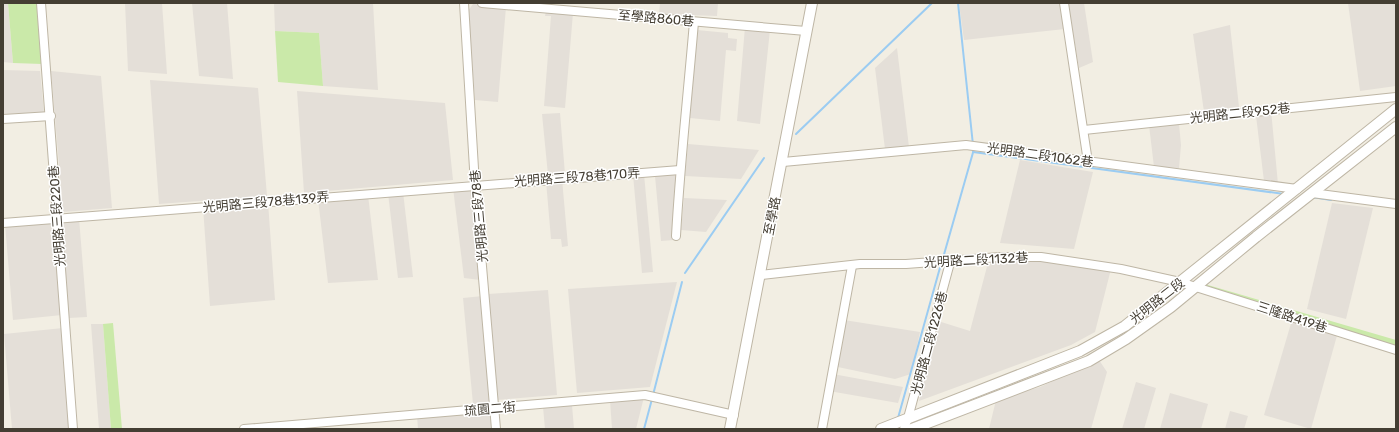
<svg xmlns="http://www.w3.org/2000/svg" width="1399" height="432" viewBox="0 0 1399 432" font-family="Rubik,'Noto Sans TC',sans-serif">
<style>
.industrial{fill:#e4dfd8}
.green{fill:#cae9a9}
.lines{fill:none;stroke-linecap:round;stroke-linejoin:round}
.stream{stroke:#9bccf2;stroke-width:2}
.minor-casing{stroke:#beb6a5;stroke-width:10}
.tertiary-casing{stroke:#beb6a5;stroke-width:12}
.minor{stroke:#fff;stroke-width:8}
.tertiary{stroke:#fff;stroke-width:10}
.labels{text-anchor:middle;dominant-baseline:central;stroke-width:3;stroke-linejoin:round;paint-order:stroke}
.street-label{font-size:13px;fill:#443e33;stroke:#fff}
</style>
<rect width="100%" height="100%" fill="#f2eee3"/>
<g class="industrial">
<polygon points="3,3 8,3 13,63 3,62"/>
<polygon points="125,3 162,3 167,74 128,71"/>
<polygon points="192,3 227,3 233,79 199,76"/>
<polygon points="274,3 373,3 378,90 323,86 319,33 275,31"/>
<polygon points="660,3 718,3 717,16 659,14"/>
<polygon points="959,3 1062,3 1065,29 964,40"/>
<polygon points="1068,3 1084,3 1093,62 1079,68"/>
<polygon points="1348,3 1396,3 1396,86 1360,91"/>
<polygon points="473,4 506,7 498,102 475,100 468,11"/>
<polygon points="546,11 573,13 565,108 544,106 551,16 545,16"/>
<polygon points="1230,25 1239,107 1204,112 1193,34"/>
<polygon points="745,27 770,30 760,124 737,121"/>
<polygon points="697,30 728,33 728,38 737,39 736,51 726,50 720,121 690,118"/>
<polygon points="897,48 909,147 885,149 875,68"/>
<polygon points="3,70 40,71 44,112 3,114"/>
<polygon points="51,71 101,76 112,208 63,212"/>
<polygon points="150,80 258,88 267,196 159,204"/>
<polygon points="297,91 445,103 453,180 304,193"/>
<polygon points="1271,110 1278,184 1264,181 1256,116"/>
<polygon points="560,113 565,174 548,175 542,114"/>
<polygon points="1179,124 1181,145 1179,168 1154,167 1149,125"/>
<polygon points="688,144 759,150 741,179 685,176"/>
<polygon points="1020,160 1093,172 1074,249 1000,243"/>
<polygon points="679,172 674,240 661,241 655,176"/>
<polygon points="644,174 653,272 642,273 633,175"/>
<polygon points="562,179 568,246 562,247 561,239 551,239 546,181"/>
<polygon points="453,188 474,188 480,280 464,278"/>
<polygon points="403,192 413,277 398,278 388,193"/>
<polygon points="368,195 378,280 328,283 318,199"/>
<polygon points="684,198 727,200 706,232 681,230"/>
<polygon points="268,202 275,300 210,306 203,207"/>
<polygon points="1332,203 1373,208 1346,319 1307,309"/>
<polygon points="79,218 87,317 69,318 62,220"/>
<polygon points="53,220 62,315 13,320 5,224"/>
<polygon points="989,259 1040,260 1111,269 1095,332 1071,345 919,401 938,321 970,331"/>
<polygon points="677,282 650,387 577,393 568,289"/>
<polygon points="548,290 557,395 497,400 488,294"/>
<polygon points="483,296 492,403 473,404 463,298"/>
<polygon points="844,320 920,332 911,374 895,379 833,366"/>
<polygon points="1292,320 1338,332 1311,429 1264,415"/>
<polygon points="91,324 103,324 111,429 99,429"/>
<polygon points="63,328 71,429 12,429 4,334"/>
<polygon points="1099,360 1107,372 1091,429 989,429 996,400 1040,387"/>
<polygon points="833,374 903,387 898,403 829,391"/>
<polygon points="1136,382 1156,388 1144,429 1122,429"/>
<polygon points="1170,393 1208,404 1201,429 1160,429"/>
<polygon points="644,397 636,429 612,429 610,400"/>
<polygon points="572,405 574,429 545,429 543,407"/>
<polygon points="491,410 492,429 418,429 417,416"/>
<polygon points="1230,411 1248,416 1244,429 1225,429"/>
</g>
<g class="green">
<polygon points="8,3 37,3 42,64 13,63"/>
<polygon points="275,31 319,33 323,86 278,82"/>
<polygon points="1201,283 1396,340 1396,350 1196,287"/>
<polygon points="113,323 122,429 111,429 103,324"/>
</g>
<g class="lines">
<g class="stream">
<polyline points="958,3 973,145"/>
<polyline points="796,134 932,3"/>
<polyline points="973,152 1284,194"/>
<polyline points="1312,197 1331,200"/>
<polyline points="943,258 974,149"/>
<polyline points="685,273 764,158"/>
<polyline points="653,395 682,282"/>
<polyline points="898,418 941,264"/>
<polyline points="644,429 652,399"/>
</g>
<g class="minor-casing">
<g id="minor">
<polyline points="41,3 73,429"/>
<polyline points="464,3 475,185 496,429"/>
<polyline points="482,3 806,31"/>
<polyline points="1064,3 1088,162"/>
<polyline points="3,119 51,116"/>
<polyline points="1084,130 1396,97"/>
<polyline points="783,162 966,145 1297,189"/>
<polyline points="1312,193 1396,204"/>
<polyline points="3,223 680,170"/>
<path d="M676 236C680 164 688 93 694 22"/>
<polyline points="761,275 860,264 906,264 1000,257 1041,257 1121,269 1180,282 1396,350"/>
<polyline points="244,429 645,395 734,415"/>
<polyline points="822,429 852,266"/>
<polyline points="904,429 908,418 951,259"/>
</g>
</g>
<g class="tertiary-casing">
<g id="tertiary">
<polyline points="730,429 812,3"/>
<polyline points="881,429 1080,351 1125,326 1396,109"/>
<polyline points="912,429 1089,361 1126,339 1171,307 1256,237 1396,127"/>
</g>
</g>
<use href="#minor" class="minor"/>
<use href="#tertiary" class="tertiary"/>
</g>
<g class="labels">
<g class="street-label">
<text transform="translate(656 18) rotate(5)">至學路860巷</text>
<text transform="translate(1240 113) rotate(-6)">光明路二段952巷</text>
<text transform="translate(1040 155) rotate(8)">光明路二段1062巷</text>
<text transform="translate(577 177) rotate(-4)">光明路三段78巷170弄</text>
<text transform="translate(266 202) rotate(-5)">光明路三段78巷139弄</text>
<text transform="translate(57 216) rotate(-94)">光明路三段220巷</text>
<text transform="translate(479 216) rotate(-95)">光明路三段78巷</text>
<text transform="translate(772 216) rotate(-79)">至學路</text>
<text transform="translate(976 260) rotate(-3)">光明路二段1132巷</text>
<text transform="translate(1157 301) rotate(-38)">光明路二段</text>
<text transform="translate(1292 317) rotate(18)">三隆路419巷</text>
<text transform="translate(929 343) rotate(-75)">光明路二段1226巷</text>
<text transform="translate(490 409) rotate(-5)">琉園二街</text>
</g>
</g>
<rect width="1399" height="432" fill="none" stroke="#443e33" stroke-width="8"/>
</svg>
